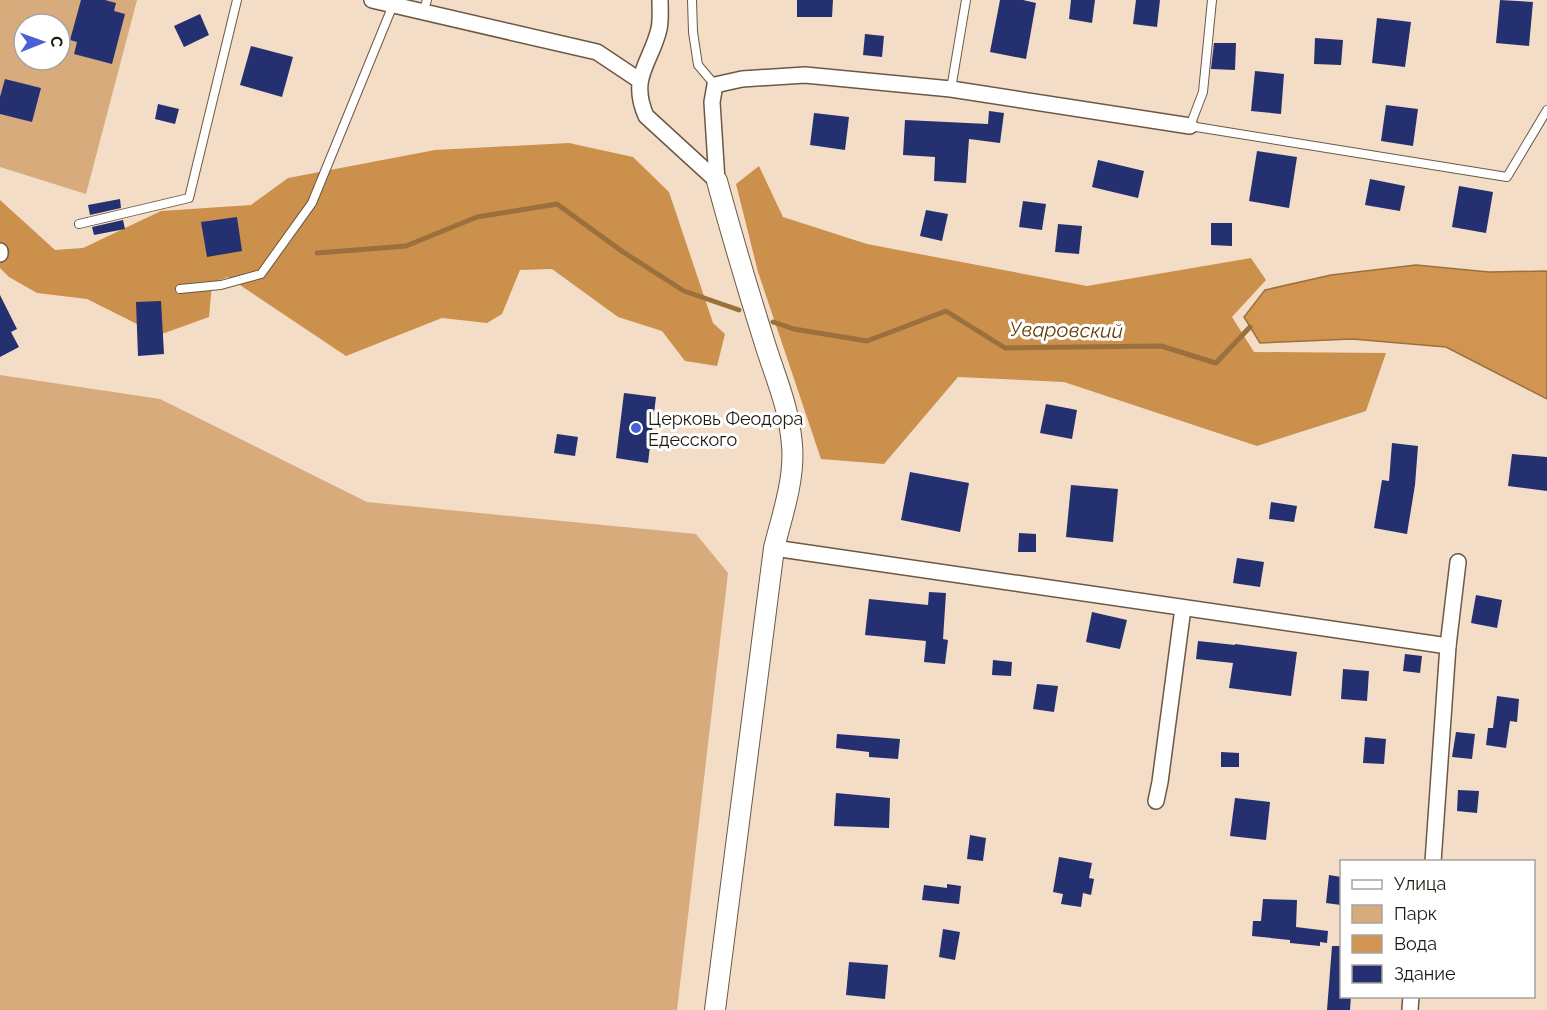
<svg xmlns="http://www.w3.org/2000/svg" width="1547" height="1010" viewBox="0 0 1547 1010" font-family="Raleway,sans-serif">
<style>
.green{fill:#d7ab7c;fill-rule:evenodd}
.forest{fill:#cb904c}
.water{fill:#d19551;stroke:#9c703d;stroke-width:1.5}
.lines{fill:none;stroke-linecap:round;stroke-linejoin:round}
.stream{stroke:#9c703d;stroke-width:5}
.building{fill:#253070}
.service-casing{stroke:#6c5844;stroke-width:10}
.minor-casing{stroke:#6c5844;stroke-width:18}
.tertiary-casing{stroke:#6c5844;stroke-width:22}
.service{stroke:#fff;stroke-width:8}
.minor{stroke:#fff;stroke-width:15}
.tertiary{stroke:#fff;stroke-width:20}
.poi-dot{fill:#4c5ed3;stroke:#fff;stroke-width:2}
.labels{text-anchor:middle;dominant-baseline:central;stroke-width:6;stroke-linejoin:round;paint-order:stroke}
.poi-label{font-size:18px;fill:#20180f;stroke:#fff;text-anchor:start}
.water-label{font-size:20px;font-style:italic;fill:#633c03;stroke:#fff}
</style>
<rect width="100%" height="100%" fill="#f4ddc6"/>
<g class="green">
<path d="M0 0H137L86 194 0 167ZM24 24H60V60H24Z"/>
<polygon points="0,375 160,399 367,502 696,534 728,573 677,1010 0,1010"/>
</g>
<g class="forest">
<polygon points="569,143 633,157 669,192 713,323 725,334 717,366 685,361 662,331 618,317 552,269 520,270 502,314 487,323 442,318 346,356 228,277 212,283 209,317 159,335 87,299 37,293 9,277 0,268 0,200 55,250 83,248 161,211 251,205 288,178 435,150"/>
<polygon points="759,166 783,217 867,244 1087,286 1251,258 1266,280 1232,317 1254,352 1386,353 1366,411 1257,446 1064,382 958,377 884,464 821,459 758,272 736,184"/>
</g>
<polygon class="water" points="1416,265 1489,272 1547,271 1547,399 1446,347 1352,339 1260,343 1244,317 1265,290 1331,275"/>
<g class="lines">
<g class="stream">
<polyline points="317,253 406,246 477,217 557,204 623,252 684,291 739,310"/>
<polyline points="773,322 794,329 867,341 946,311 1005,348 1161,346 1216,363 1250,327"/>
</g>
</g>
<g class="building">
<polygon points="81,0 105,0 116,3 114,11 125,14 112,64 74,54 77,42 70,40"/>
<polygon points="797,0 833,0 832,17 797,17"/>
<polygon points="1000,0 1023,0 1036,3 1026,59 990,52"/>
<polygon points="1071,0 1095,0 1092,23 1069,19"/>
<polygon points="1136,0 1160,0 1157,27 1133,24"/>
<polygon points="1500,0 1533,2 1529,46 1496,43"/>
<polygon points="200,14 209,35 184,47 174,26"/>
<polygon points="1377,18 1411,22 1405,67 1372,63"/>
<polygon points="865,34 884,36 882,57 863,55"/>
<polygon points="1315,38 1343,40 1341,65 1314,64"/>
<polygon points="1214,43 1236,43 1235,70 1211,69"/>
<polygon points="251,46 293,57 282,97 240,85"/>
<polygon points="1255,71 1284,74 1281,114 1251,111"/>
<polygon points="5,79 41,88 32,122 0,114 0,97"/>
<polygon points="158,104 179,109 175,124 155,119"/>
<polygon points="1386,105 1418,109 1413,146 1381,141"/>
<polygon points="989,111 1004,113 1000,143 969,139 966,183 934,181 935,157 903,155 905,120 988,124"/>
<polygon points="814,113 849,117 845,150 810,145"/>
<polygon points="1257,151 1297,157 1289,208 1249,201"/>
<polygon points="1098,160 1144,171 1138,198 1092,187"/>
<polygon points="1370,179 1405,186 1400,211 1365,205"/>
<polygon points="1459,186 1493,192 1486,233 1452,227"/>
<polygon points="120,199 121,208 90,215 88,205"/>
<polygon points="1023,201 1046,204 1042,230 1019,227"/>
<polygon points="926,210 948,214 942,241 920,236"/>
<polygon points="237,217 242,251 207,257 201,222"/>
<polygon points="123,220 125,229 94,235 92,227"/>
<polygon points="1211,223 1232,223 1232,246 1211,245"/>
<polygon points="1058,224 1082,226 1079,254 1055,252"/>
<polygon points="0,295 17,329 11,332 19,347 0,357"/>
<polygon points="161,301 164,354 138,356 136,302"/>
<polygon points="624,393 656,397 648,463 616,458"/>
<polygon points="1046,404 1077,410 1072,439 1040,433"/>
<polygon points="557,434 578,437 575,456 554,453"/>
<polygon points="1392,443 1418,446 1415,485 1407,534 1374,528 1382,480 1389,481"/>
<polygon points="1512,454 1547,457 1547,491 1508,486"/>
<polygon points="910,472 969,483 960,532 901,520"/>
<polygon points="1071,485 1118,489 1113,542 1066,537"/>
<polygon points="1271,502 1297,506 1294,522 1269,519"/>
<polygon points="1019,533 1036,534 1036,552 1018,552"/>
<polygon points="1237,558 1264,562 1260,587 1233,583"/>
<polygon points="929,592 946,593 943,639 948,640 945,664 924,662 926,641 865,635 869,599 928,605"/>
<polygon points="1476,595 1502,600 1497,628 1471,623"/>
<polygon points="1092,612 1127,620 1120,649 1086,642"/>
<polygon points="1198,641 1235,645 1235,644 1297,652 1291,696 1229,688 1233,663 1196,659"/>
<polygon points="1405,654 1422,656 1420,673 1403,671"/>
<polygon points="993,660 1012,662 1011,676 992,675"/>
<polygon points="1343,669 1369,671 1367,701 1341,699"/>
<polygon points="1037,684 1058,686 1054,712 1033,709"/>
<polygon points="1497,696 1519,699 1517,722 1510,721 1506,748 1486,745 1488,728 1493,728"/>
<polygon points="1456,732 1475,734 1472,759 1452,757"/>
<polygon points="837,734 900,739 898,759 869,757 869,752 836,748"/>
<polygon points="1365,737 1386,739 1384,764 1363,763"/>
<polygon points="1221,752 1239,753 1239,767 1221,767"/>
<polygon points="1458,790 1479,791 1477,813 1457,811"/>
<polygon points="836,793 890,798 889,828 834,826"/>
<polygon points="1235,798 1270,802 1266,840 1230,836"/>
<polygon points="970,835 986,838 983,861 967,859"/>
<polygon points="1059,857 1092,863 1089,878 1094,879 1091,895 1083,893 1081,907 1061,904 1063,894 1053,892"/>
<polygon points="1329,875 1341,877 1341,905 1326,903"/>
<polygon points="947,884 961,886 959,904 922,900 924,885 947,888"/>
<polygon points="1263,899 1297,900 1296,927 1328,931 1327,943 1320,942 1320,946 1290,943 1290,940 1252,936 1253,921 1261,921"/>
<polygon points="943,929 960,932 955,960 939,957"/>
<polygon points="1332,946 1341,946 1341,996 1351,996 1350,1010 1327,1010"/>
<polygon points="849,962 888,965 885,999 846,995"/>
</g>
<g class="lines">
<g class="service-casing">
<g id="service">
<polyline points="692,0 693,32 698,65 715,85"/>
<polyline points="1212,0 1203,92 1190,126 1507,177 1547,110"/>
<polyline points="423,12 427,0"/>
<polyline points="951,89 966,0"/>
<polyline points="79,224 189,198 237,0"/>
<polyline points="180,289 221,285 261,274 312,203 393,5"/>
</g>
</g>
<g class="minor-casing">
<g id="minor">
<polyline points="372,0 597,52 639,80"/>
<path d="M660 0C660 9 661 20 659 29 651 63 629 77 646 116L717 181"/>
<polyline points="717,181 712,102 715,85 742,79 805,75 951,89 1190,126"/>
<polyline points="0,251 0,254"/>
<polyline points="774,548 1448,646"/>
<polyline points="1156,801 1160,782 1183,608"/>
<polyline points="1433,862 1448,646 1458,562"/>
<polyline points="1410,1010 1411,996"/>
</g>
</g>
<g class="tertiary-casing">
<path id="tertiary" d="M715 1010 774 548C782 516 795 479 792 445 789 407 776 379 765 344 748 290 732 236 717 181"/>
</g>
<use href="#service" class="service"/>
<use href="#minor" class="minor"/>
<use href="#tertiary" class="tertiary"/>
</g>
<circle class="poi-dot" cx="636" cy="428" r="6"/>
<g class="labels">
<g class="poi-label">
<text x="648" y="418">Церковь Феодора<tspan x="648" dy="21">Едесского</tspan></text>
</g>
<g class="water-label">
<text transform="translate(1066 330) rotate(1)">Уваровский</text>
</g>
</g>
<rect x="1340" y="860" width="195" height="138" fill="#ffffff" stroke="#a6a39f" stroke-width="1.5"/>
<rect x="1352" y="880" width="30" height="9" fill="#ffffff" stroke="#a6a39f" stroke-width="1.5"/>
<text x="1394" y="890" font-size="18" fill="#20180f">Улица</text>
<rect x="1352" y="905" width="30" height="18" fill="#d7ab7c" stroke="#a6a39f" stroke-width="1.5"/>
<text x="1394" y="920" font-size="18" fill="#20180f">Парк</text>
<rect x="1352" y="935" width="30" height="18" fill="#d19551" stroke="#a6a39f" stroke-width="1.5"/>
<text x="1394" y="950" font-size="18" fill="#20180f">Вода</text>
<rect x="1352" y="965" width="30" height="18" fill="#253070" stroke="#a6a39f" stroke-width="1.5"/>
<text x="1394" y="980" font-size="18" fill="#20180f">Здание</text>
<g transform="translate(42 42) rotate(89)"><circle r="28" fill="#ffffff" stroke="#a6a39f" stroke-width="1.5"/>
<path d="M0-4.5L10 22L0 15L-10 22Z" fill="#4c5ed3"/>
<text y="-9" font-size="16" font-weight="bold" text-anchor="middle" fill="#20180f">С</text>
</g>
</svg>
